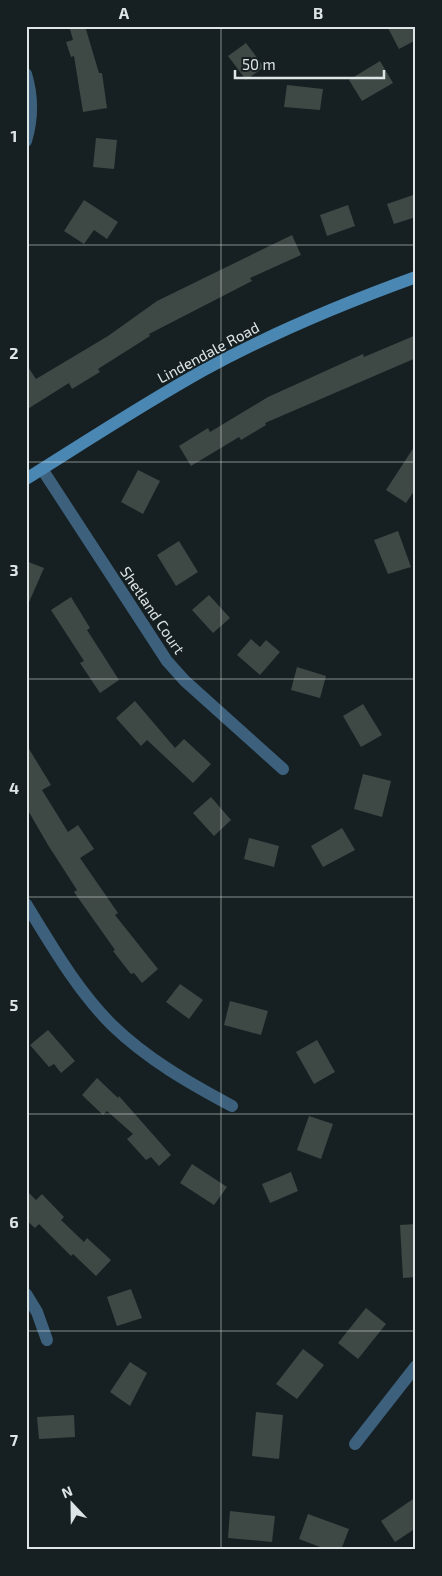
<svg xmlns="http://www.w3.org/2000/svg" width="442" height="1576" viewBox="0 0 442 1576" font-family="'Exo 2',sans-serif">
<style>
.building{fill:#3e4845}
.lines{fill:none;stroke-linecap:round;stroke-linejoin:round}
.street{stroke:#3d617d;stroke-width:12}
.secondary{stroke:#4b87b3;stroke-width:12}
.grid{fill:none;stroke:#dee5e6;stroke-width:1;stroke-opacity:0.55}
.labels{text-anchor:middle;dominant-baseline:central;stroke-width:4;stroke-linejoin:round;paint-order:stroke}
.street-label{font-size:15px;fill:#dee5e6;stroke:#162022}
.neatline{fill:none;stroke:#dee5e6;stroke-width:2}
.grid-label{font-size:16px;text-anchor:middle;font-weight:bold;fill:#dee5e6}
</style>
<rect width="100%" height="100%" fill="#162022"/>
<g class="building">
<polygon points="69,26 85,26 99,73 102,73 107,108 83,112 74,56 71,57 66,42 73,40"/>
<polygon points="387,26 416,26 416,40 399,49"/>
<polygon points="246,43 264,67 246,80 228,56"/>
<polygon points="380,61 393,83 362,101 349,80"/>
<polygon points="287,85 323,89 320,110 284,107"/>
<polygon points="96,138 117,140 114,169 93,167"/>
<polygon points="416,194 416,217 394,224 387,204"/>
<polygon points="84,200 118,222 107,239 94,230 84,244 64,231"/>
<polygon points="348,205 355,226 327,236 320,215"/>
<polygon points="292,235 301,255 250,278 252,281 149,334 150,336 98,369 100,372 72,389 69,383 26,410 26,364 36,379 108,336 157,301"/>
<polygon points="416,335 416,358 265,423 266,425 241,440 239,437 191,466 179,446 208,428 210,432 268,397 363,354 364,357"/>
<polygon points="416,444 416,488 406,503 386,490"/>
<polygon points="138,470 160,481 143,514 121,502"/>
<polygon points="398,531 411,567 388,574 374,540"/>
<polygon points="179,541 198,572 176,586 157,555"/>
<polygon points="26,561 44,568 26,609"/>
<polygon points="209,595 230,618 213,633 192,610"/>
<polygon points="71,597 90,628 87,630 119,680 100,693 80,663 84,661 51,610"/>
<polygon points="251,639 260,647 266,640 280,652 260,675 237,655"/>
<polygon points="297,667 326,676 320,698 291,690"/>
<polygon points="135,701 175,748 184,739 211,764 193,783 147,740 141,746 116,718"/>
<polygon points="363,704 382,735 361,747 343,716"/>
<polygon points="26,744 51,785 42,790 68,832 78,825 94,849 80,858 118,913 115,915 158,969 142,983 134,973 131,974 113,951 115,950 74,892 77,890 48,845 26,807"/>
<polygon points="363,774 391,781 382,817 354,809"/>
<polygon points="211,797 231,820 214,836 193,813"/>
<polygon points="342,828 355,850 323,867 311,846"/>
<polygon points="249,838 279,846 274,867 244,859"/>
<polygon points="180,984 203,1000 189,1019 166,1002"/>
<polygon points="230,1001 268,1011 261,1035 224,1025"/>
<polygon points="48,1030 75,1061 61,1073 54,1064 49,1067 30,1045"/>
<polygon points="317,1040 335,1072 314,1084 296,1052"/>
<polygon points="97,1078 118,1098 119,1096 171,1155 159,1166 151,1157 146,1160 127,1139 133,1134 107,1111 103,1115 82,1095"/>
<polygon points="309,1116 333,1124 321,1159 297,1150"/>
<polygon points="192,1164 227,1187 214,1205 180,1183"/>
<polygon points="291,1172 298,1191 270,1203 262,1184"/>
<polygon points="26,1190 36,1200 42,1194 64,1217 61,1220 84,1242 87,1238 111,1260 96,1276 73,1254 71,1256 39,1224 35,1228 26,1220"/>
<polygon points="416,1224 416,1277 403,1278 400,1225"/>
<polygon points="131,1289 142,1318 117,1326 107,1297"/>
<polygon points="366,1308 386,1324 358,1359 338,1343"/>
<polygon points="303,1349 324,1365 297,1399 276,1384"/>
<polygon points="130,1362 147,1373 130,1406 110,1392"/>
<polygon points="256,1412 283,1415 279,1459 252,1456"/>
<polygon points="74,1415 75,1437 39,1439 37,1417"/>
<polygon points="416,1497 416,1528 395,1542 381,1521"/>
<polygon points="230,1511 275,1516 272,1542 228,1538"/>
<polygon points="308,1514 349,1529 341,1550 328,1550 299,1539"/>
</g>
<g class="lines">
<g class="street">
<path d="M26 74C33 97 33 118 26 141"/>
<polyline points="42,469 167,661 185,681 283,769"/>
<path d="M26 904C52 946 77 990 112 1025 147 1059 189 1083 232 1106"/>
<polyline points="26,1294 37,1312 47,1340"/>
<polyline points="355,1444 416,1366"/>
</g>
<path class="secondary" d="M26 479C85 442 143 404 204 370 272 333 344 303 416 277"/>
</g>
<path class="grid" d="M221 26V1550M26 245H416M26 462H416M26 679H416M26 897H416M26 1114H416M26 1331H416"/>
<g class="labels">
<g class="street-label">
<text transform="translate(208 352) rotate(-28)">Lindendale Road</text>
<text transform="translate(153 610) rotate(56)">Shetland Court</text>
</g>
</g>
<rect width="442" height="1576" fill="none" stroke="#162022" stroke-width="55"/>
<g transform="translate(72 1504) rotate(338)" stroke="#162022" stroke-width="4" paint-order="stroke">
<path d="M0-4L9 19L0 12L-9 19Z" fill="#dee5e6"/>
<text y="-8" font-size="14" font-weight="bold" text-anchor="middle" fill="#dee5e6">N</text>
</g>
<path d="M235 70v8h149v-8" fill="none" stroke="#dee5e6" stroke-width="2.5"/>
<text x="242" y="70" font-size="15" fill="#dee5e6" stroke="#162022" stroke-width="4" paint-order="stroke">50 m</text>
<rect x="28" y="28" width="386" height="1520" class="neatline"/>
<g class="grid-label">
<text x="124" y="19">A</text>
<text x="318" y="19">B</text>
<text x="14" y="142">1</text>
<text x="14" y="359">2</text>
<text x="14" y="576">3</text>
<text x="14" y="794">4</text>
<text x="14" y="1011">5</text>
<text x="14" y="1228">6</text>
<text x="14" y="1446">7</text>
</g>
</svg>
